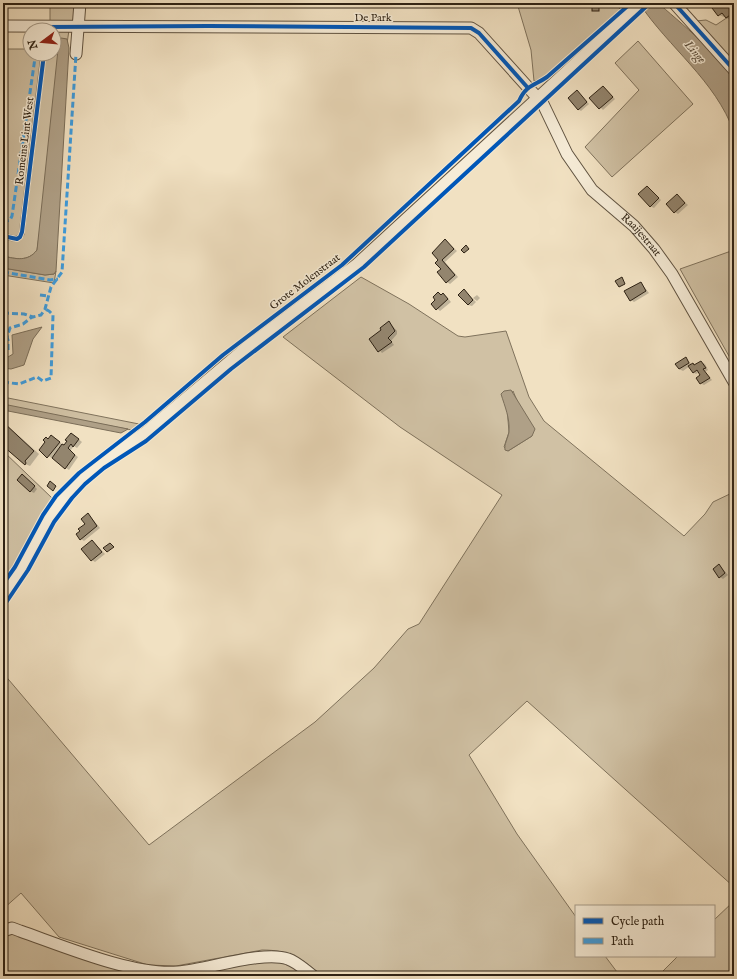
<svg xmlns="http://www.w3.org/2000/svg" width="737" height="979" viewBox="0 0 737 979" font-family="'IM FELL English',serif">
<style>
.green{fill:#d0c1a4;stroke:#7f725c;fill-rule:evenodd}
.water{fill:#afa087;stroke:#7b6e59}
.shadow{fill:#0003}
.building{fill:#93856e;stroke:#2e2214}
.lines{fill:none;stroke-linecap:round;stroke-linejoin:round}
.minor-casing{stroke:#5f5240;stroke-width:13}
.minor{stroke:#f6ecd7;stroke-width:11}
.quiet{stroke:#3d9cde;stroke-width:3;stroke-dasharray:6 3;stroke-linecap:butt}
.cycleway-casing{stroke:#f6ecd7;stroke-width:6}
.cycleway{stroke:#0057b8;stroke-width:4}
.labels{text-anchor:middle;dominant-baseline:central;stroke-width:3;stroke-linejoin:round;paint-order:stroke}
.street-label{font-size:11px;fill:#2e2214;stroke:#f6ecd7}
.water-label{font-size:12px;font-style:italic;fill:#5b4e3c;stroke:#f6ecd7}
</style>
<rect width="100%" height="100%" fill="#f1e1c2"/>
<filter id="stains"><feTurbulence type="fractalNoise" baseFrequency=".005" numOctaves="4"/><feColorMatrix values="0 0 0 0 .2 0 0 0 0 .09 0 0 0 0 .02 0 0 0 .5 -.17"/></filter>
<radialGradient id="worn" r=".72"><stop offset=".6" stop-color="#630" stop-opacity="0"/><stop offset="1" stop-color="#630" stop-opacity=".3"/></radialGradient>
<g class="green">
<polygon points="50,3 77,3 77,15 71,23 50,22"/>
<polygon points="517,3 619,3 621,8 619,13 542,79 534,81 531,50"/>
<polygon points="734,13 734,66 696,21 706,20 716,25"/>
<path d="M69 30 37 250C28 262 16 259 3 256V239C11 241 19 243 24 235L46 54H54V31Z"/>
<polygon points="638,41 693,104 612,177 585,147 639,90 615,63"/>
<polygon points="3,49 30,49 30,54 41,54 19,235 15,236 3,233"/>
<polygon points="734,250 734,365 680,269"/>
<polygon points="3,268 45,275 54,274 56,271 54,283 3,275"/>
<path d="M361 277 409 304 458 336 465 337 506 331 529 397 544 421 684 536 705 514 713 502 734 492V887L527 701 469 755 517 834 576 917V956H605L620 976H322C302 958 289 950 262 950L176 966 148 965 59 937 21 893 3 909V898L8 894 3 888V673L149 845 315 722 374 668 408 629 419 624 502 495 400 427 283 337ZM513 391 532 436 508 451 504 447 509 432 507 408Z"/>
<polygon points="3,397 139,424 132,430 3,406"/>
<polygon points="3,451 52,498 12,568 3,578"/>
<polygon points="734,901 734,976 658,976 678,956 714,956 714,920"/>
<polygon points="14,932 143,973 284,960 309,976 3,976 3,935"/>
</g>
<g class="water">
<path d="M639 3H658C674 17 731 64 734 83 737 98 734 116 734 132 715 80 669 48 639 3Z"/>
<path d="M61 38 67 39 69 48 56 271 54 274 45 275 3 268V256C16 259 28 262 37 250L59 40Z"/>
<polygon points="42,327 33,339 24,365 11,369 3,368 3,360 13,354 12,335"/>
<path d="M511 390 535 429 532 436 508 451 505 450C504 444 508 438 509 432 510 418 505 407 501 394L504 391Z"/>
<polygon points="3,404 128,429 121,433 3,410"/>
</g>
<g class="shadow">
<polygon points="700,3 713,3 712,7"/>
<polygon points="720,3 734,3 734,19 731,20 719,15"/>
<polygon points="603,87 615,99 603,110 591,98"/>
<polygon points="577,91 589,104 581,111 578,109"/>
<polygon points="650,189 661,200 654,208 650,206"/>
<polygon points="677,195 688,205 678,214 675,212"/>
<polygon points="445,240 457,251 445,262 458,277 450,284 447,282 440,260"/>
<polygon points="641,283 649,293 634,302 631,300"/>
<polygon points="464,290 476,302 472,306 468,305"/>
<polygon points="438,293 446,296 451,302 440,311 432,304 436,300"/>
<polygon points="477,295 480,298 477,301 473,298"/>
<polygon points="389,322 397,331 397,334 391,341 394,345 382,353 370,339 383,331"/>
<polygon points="686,358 692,365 695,366 701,362 705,364 708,370 705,372 712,380 704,385 700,383 702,376 699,372 696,374 693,372 690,366 683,371 679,369"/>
<polygon points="3,424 8,426 39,454 30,466 23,463 3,445"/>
<polygon points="72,434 82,442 77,448 74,446 70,451 78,457 69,470 40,450 49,440 55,438 64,446"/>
<polygon points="25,477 37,489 34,493 30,491"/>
<polygon points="88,514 100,528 84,541 81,539"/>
<polygon points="92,541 105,554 95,562 92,560"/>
<polygon points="719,565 728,575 723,579 720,577"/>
</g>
<g class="building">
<polygon points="718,3 734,3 734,12 726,18 722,13 718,16 712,8"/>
<rect x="592" y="6" width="7" height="5"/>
<polygon points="603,86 613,97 599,109 589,98"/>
<polygon points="577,90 587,102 578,110 568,98"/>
<polygon points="647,186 659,198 650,207 638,194"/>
<polygon points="677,194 685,203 674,213 666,204"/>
<polygon points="445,239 454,249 442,260 455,275 446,283 437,272 441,269 435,263 438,260 432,253"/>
<polygon points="466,245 469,249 464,253 461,250"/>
<polygon points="622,277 625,284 619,287 615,281"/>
<polygon points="641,282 646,291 630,301 624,291"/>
<polygon points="464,289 473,300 468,305 458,295"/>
<polygon points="438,292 441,295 443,293 448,299 436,310 431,304 435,300 433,297"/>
<polygon points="389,321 395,331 388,338 392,342 378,352 369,339 381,330 380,328"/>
<polygon points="686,357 689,363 679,369 675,364"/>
<polygon points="701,361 706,368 703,369 710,378 700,384 696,378 700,375 697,370 693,373 688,366 693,363 694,365"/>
<polygon points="3,422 34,451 25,461 26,463 25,465 3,446"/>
<polygon points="71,433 79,439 73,447 71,444 68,448 75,455 65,469 52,458 62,444 64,445 67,441 65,440"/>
<polygon points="51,435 60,442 47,458 39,450 45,442 43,440 46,437 48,439"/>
<polygon points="22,474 35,486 30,492 17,480"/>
<polygon points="50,481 56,486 53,491 47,486"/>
<polygon points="88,513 97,526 80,540 76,534 80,531 78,529 85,524 81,519"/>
<polygon points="92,540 102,552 91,561 81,549"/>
<polygon points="110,543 114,547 107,552 103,548"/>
<polygon points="719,564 725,573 719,578 713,569"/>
</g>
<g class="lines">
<g class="minor-casing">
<g id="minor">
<polyline points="623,3 631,12"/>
<polyline points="674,3 734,70"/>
<path id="s1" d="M3 26 471 28 479 33 543 104 567 154 592 190 634 226 654 249 672 274 734 382"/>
<polyline points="76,54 80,3"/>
<polyline points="3,596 23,565 46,522 67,494 80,480 92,470 147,431 248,346 356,265 641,3"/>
<path d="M3 931 12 928 20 931C63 946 134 976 178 972 207 970 263 950 288 959 297 962 305 970 313 976"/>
</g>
</g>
<use href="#minor" class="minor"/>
<g class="quiet">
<polyline points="3,222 10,220 12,216 35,58 44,59"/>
<polyline points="3,272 50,280 58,279"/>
<polyline points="40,295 49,296"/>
<polyline points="3,313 24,314 33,317 41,315 45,309 51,287 62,272 76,54"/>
<polyline points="3,357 8,352 8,340 7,337 10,328 23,324 32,317"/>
<polyline points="3,382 19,384 37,377 43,381 51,378 53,315 49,311 45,309"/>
</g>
<g class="cycleway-casing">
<g id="cycleway">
<polyline points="674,3 734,70"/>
<polyline points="47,27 208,26 471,28 479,33 528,88"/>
<polyline points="3,236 17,239 20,237 22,232 44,54"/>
<path d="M3 584 15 567 43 515 56 496 79 473 145 422 223 355 342 265 519 101C526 85 534 86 547 77L631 3"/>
<polyline points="3,607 28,570 54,522 72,498 85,484 104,468 146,441 231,369 364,267 650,3"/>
</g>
</g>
<use href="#cycleway" class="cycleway"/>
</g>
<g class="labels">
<g class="street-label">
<text x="373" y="18">De Park</text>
<text transform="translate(25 141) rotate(-83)">Romeins Lint West</text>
<text stroke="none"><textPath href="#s1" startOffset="739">Raaijestraat</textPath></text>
<text transform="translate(305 282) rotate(-37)">Grote Molenstraat</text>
</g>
<g class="water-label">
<text transform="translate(695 52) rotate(49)">Linge</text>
</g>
</g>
<rect width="737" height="979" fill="none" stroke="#f1e1c2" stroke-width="16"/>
<rect x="4" y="4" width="729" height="971" fill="none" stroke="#2e2214" stroke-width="2"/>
<rect x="8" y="8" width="721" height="963" fill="none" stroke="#2e2214"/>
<rect x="575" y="905" width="140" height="52" fill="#f6ecd7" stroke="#a69b89"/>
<rect x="583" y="918" width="20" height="6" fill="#0057b8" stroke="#a69b89"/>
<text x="611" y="925" font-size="12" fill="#2e2214">Cycle path</text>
<rect x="583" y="938" width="20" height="6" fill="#3d9cde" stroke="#a69b89"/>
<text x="611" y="945" font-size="12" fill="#2e2214">Path</text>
<g transform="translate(42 42) rotate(254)"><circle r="19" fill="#f6ecd7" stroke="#a69b89"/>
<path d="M0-3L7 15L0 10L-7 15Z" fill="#8f2418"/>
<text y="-6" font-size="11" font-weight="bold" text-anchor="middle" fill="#2e2214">N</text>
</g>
<rect width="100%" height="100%" filter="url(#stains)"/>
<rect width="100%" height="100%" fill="url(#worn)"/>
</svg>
